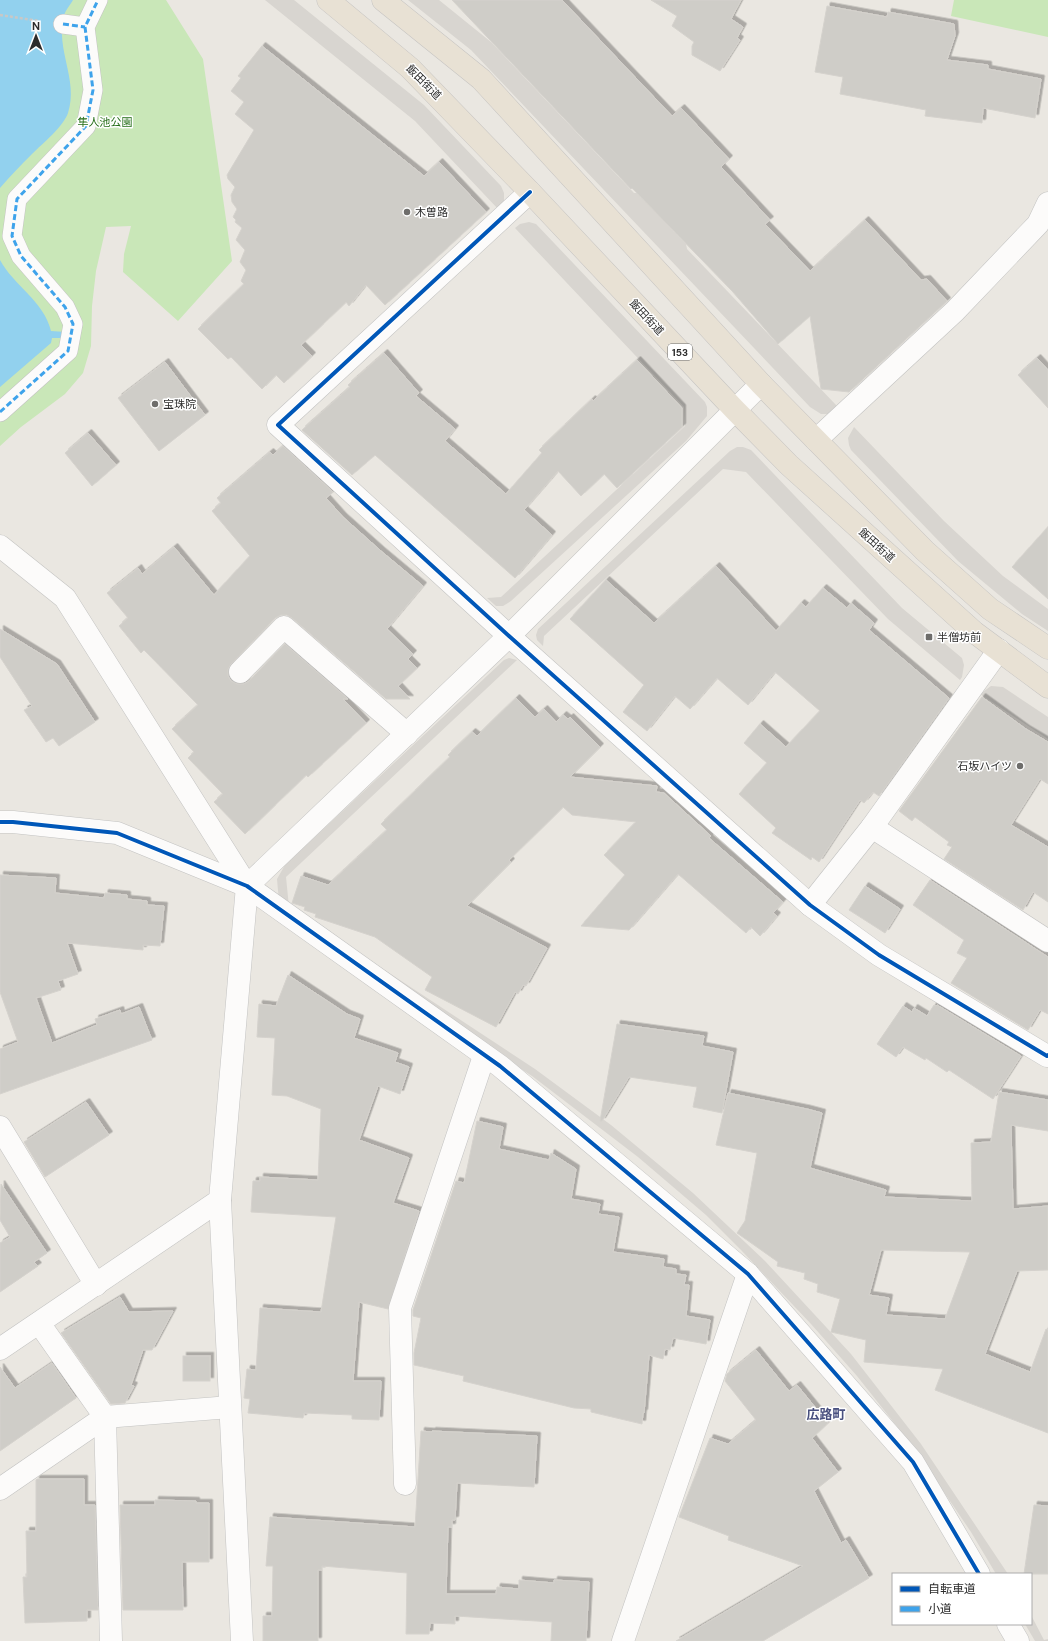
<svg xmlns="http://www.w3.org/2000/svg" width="1048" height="1641" viewBox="0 0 1048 1641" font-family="'DM Sans','Noto Sans JP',sans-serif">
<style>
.green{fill:#c9e7b8}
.plaza{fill:#d8d5d0}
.water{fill:#92d1ee}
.building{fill:#cfcdc8;stroke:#d5d2cd;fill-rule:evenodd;filter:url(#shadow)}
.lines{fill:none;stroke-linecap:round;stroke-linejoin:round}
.pedestrian-casing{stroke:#c3c3c2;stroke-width:20}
.minor-casing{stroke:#c3c3c2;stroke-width:23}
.tertiary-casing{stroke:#c3c3c2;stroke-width:23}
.trunk-casing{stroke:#c6c4c2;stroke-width:23}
.path{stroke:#c8c8c7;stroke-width:2.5;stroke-dasharray:3 2;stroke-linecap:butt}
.pedestrian{stroke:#fcfbfa;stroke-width:19}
.minor{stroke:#fcfbfa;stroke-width:22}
.tertiary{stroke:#fcfbfa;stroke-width:22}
.trunk{stroke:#e8e1d4;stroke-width:22}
.quiet{stroke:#3ea3eb;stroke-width:3;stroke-dasharray:6 3;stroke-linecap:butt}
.cycleway-casing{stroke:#fff;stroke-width:6}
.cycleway{stroke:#0057b8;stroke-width:4}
.poi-dot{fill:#6e6d6b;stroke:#fff;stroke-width:1.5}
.labels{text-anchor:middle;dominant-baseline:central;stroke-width:3;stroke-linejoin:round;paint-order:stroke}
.shield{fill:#fff;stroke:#6b6b6b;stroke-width:1}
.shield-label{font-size:10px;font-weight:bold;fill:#2c2c2c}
.street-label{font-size:11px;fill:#2c2c2c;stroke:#fff}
.park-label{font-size:11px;fill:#246d17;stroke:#fff}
.poi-label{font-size:11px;fill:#2c2c2c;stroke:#fff;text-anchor:start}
.quarter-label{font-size:13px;font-weight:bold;fill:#49507f;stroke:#fff}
</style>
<defs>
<filter id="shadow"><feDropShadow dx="3.5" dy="-3.5" stdDeviation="0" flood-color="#0004"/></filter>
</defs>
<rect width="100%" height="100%" fill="#eae7e1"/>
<g class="green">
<polygon points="0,0 166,0 203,59 232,261 178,321 123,272 124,254 131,226 106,227 96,271 92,306 91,346 83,373 65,394 21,427 0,446"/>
<polygon points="954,0 1048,0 1048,37 951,16"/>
</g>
<g class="plaza">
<polygon points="265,0 294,0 424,105 501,186 504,193 504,203 499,210 415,121"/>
<polygon points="408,0 439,0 491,42 634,193 637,193 686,244 687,249 836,405 836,407 828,414 821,414 810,407 471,50"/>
<polygon points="529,222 536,224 705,402 707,407 707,416 686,441 511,601 503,606 496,606 487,598 501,597 685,426 684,407 515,228 520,224"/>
<polygon points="854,427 944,521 1003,576 1048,609 1048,631 1022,614 958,561 851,450 849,445 848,438"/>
<polygon points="737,447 743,447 751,450 902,608 962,658 964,665 962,677 960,680 888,619 746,472 723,469 544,636 543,646 537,640 536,635 538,629 730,451"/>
<polygon points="509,658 517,660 286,877 289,907 535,1069 611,1125 693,1193 765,1261 851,1354 921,1444 1008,1574 996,1574 971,1532 914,1448 857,1376 811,1324 741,1250 706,1215 638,1157 532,1076 421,1004 279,902 277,879 285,865 504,660"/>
<polygon points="991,686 1003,687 1048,717 1048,739 980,694"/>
<polygon points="1031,1615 1044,1640 1048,1639 1048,1641 1035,1641 1025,1624 1031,1624"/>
</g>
<g class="water">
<path d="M0 0H73C70 5 65 11 64 16 55 49 79 80 68 113 63 127 43 143 32 154 21 165 10 176 0 188Z"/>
<path d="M0 260C14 286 44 301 51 331L66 332 65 338H52L51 343 0 387Z"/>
</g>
<g class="building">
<polygon points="452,0 562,0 672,116 681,108 729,159 721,167 770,220 765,224 810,271 865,220 921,280 927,279 947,301 849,392 821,389 810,316 778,344 732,291 632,188 631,189"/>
<polygon points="651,0 741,0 731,19 743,27 737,38 740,40 720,71 692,55 692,46 694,42 672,26 677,16"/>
<polygon points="827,6 887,17 888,12 954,24 955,36 947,60 988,65 988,69 1041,79 1035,118 983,108 982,123 925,116 926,110 840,94 843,77 815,72"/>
<polygon points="262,46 424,176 439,162 486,212 385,305 366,285 349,306 346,302 301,345 312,356 284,383 276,375 262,389 231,357 228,359 198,329 244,284 241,281 246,270 240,262 245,250 236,240 242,228 235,222 236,220 233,217 237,209 232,202 231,195 235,187 228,179 227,175 254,130 235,114 244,102 231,91 241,78 238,76"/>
<polygon points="384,353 419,393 416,396 455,429 445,441 506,494 542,453 539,450 592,399 593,401 637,360 682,408 682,427 617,488 604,474 581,496 558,471 524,510 552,535 515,578 375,455 352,475 302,430 350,387 348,385"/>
<polygon points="1037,358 1048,370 1048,408 1018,375"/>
<polygon points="165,362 205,415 159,451 118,398"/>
<polygon points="88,433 116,465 92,486 65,453"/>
<polygon points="283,446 333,492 326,498 343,517 381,551 423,586 387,629 413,654 408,659 417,668 398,686 410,699 386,699 292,618 287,615 281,615 275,618 231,664 228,669 228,676 231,681 237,684 244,684 249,681 285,644 348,699 343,699 366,723 308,777 306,775 245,834 214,802 223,794 188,758 194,752 172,729 198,705 144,650 141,653 119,626 128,618 107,593 138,568 142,574 174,547 214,595 250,556 212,511 221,503 217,498 270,452 273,455"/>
<polygon points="1048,527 1048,599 1012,567"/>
<polygon points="716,566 776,631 801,603 806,607 823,588 847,608 851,603 874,623 869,630 949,698 879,796 873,792 864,803 860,800 819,862 812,857 811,860 772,833 776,828 739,794 767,763 744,743 760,724 786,747 820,711 775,672 748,705 717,678 690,709 675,696 647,731 623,712 644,685 570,619 606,580 654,623"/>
<polygon points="0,629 57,664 95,722 59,746 53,738 46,742 24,710 32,706 0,657"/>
<polygon points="982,697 1026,729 1048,742 1048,784 1040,779 1011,825 1048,847 1048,902 1033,892 1023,910 944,859 952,847 947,845 949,842 915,817 912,821 899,811"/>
<polygon points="516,698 535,717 544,709 556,722 563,715 568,719 570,717 600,747 570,777 657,786 656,792 664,793 711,836 709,838 783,902 773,913 777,916 760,936 751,927 746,933 678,874 629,930 581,926 625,875 604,855 636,822 572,815 563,807 509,860 511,862 467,906 547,948 526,986 523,985 518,994 515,992 496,1027 425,990 432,977 375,937 315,917 316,914 304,910 305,907 292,903 301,876 328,885 387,830 381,824 450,757 448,755 472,732 477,736"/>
<polygon points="0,875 56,878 55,893 104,898 105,893 127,895 127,899 147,901 147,905 164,906 160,946 143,945 143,950 67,943 78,974 58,981 61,990 36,998 52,1043 97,1025 95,1019 120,1010 121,1014 139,1007 152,1040 0,1094 0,1049 18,1042 0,992"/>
<polygon points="930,880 1048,957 1048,1014 1040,1010 1028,1030 951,983 967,958 957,953 964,940 913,905"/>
<polygon points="865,886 900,909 885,933 849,910"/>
<polygon points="288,975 347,1014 360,1019 354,1038 398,1053 395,1062 409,1067 400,1094 378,1086 359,1140 409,1158 393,1203 419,1211 388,1309 359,1302 353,1381 381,1381 379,1420 352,1419 352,1415 304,1413 303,1418 248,1413 250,1399 244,1398 247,1369 256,1370 260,1308 321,1312 336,1217 251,1212 253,1181 260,1181 260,1177 318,1180 321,1109 287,1096 272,1095 275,1038 257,1037 259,1004 276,1006"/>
<polygon points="934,1005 936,1006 937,1005 1021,1056 993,1099 949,1070 947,1072 926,1058 925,1060 903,1047 896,1057 877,1044 903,1006 912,1012 914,1008 927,1016"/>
<polygon points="617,1024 704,1036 702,1046 733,1052 722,1113 693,1107 697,1087 629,1077 602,1121 600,1121"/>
<path d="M999 1092 1048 1100V1131L1011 1125 1013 1209 1048 1206V1270L1017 1271 985 1354 1030 1372 1046 1329 1048 1330V1433L935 1390 943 1369 864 1362 866 1340 831 1332 840 1299 817 1292 818 1284 804 1279 805 1273 777 1266 778 1262 737 1233 745 1221 757 1153 716 1145 728 1093 807 1109 822 1113 810 1168 886 1190 884 1197 972 1201 971 1143 991 1142ZM881 1250 970 1252 945 1319 886 1315 889 1298 869 1295Z"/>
<polygon points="86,1102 109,1135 45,1177 24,1142"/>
<polygon points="477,1121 503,1127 499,1149 549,1160 551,1153 576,1169 571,1199 600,1204 598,1214 619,1217 613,1252 664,1259 663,1267 676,1269 676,1274 686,1275 684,1285 689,1285 686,1316 710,1320 706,1344 673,1338 670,1350 665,1349 663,1359 649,1355 644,1413 643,1413 642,1424 591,1412 591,1409 574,1408 463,1381 464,1376 414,1365 414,1353 421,1318 413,1316 413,1310 456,1181 464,1183"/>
<polygon points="1,1184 47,1253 34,1262 38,1266 0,1292 0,1243 10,1237 0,1220"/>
<polygon points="120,1297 129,1312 173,1311 152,1350 143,1350 131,1385 134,1386 125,1403 111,1404 61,1333"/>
<polygon points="756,1350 789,1391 797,1385 828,1423 812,1438 838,1472 814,1491 841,1543 846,1540 869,1578 763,1641 676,1641 803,1566 728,1540 729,1536 679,1517 710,1438 728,1444 756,1420 725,1381 727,1374"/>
<rect x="183" y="1356" width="27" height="25"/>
<polygon points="52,1363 76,1398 0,1451 0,1367 15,1388"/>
<polygon points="421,1431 432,1432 432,1431 537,1436 534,1487 457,1483 455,1520 452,1520 452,1527 448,1527 446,1594 496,1594 497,1587 519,1589 519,1580 554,1583 554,1580 589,1582 586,1641 551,1641 552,1622 455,1616 455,1624 430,1623 429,1634 406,1634 407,1573 322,1566 322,1570 318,1570 318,1641 263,1641 263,1616 272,1616 273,1566 266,1566 270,1517 415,1527"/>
<polygon points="37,1479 84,1479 84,1505 95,1505 98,1610 87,1610 87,1621 25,1623 23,1577 27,1577 26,1531 36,1531 36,1480"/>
<polygon points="155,1500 196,1501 196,1503 209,1503 209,1562 182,1562 183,1610 123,1610 120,1505 155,1505"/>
<polygon points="1034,1505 1048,1506 1048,1574 1024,1574"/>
</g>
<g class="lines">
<g class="pedestrian-casing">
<g id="pedestrian">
<polyline points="63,24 85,27"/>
<polyline points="0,412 68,351 73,324 65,307 21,256 12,236 17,199 86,126 93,90 85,27 98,0"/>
</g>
</g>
<g class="minor-casing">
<g id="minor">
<polyline points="530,192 278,425 509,636 810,905 879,955 1047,1056 1048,1055"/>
<polyline points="816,440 955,311 1038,224 1048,203"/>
<polyline points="0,546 65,598 247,886 220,1200 0,1349"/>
<polyline points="240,672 284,627 407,734"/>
<polyline points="872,827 1048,941"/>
<polyline points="810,905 872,827 999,650"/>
<polyline points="0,1127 96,1285"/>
<polyline points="220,1200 242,1641"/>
<polyline points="39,1323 105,1417 111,1641"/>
<polyline points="405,1484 400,1308 484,1056"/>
<polyline points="0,1489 105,1417 230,1407"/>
<polyline points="623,1641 748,1274"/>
</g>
</g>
<g class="tertiary-casing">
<g id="tertiary">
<polyline points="0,822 13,822 117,833 247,886 500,1066 748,1274 913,1462 979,1574"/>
<polyline points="247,886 509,636 761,384"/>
<polyline points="1008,1624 1018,1641"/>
</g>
</g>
<g class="trunk-casing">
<g id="trunk">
<polyline points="328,0 410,68 530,192 734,409 789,465 974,632 1048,687"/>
<polyline points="383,0 481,79 761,384 925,551 990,609 1048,648"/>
</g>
</g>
<polyline class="path" points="0,15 39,21"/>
<use href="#pedestrian" class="pedestrian"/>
<use href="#minor" class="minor"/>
<use href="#tertiary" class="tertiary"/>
<use href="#trunk" class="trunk"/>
<g class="quiet">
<polyline points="63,24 85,27"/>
<polyline points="0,412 68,351 73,324 65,307 21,256 12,236 17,199 86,126 93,90 85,27 98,0"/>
</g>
<g class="cycleway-casing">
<g id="cycleway">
<polyline points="530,192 278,425 509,636 810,905 879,955 1047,1056 1048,1055"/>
<polyline points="0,822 13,822 117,833 247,886 500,1066 748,1274 913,1462 979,1574"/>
</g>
</g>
<use href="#cycleway" class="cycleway"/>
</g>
<g class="poi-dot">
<circle cx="407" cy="212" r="4"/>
<circle cx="155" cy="404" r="4"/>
<rect x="925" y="633" width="8" height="8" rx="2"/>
<circle cx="1020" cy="766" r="4"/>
</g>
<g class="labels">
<rect class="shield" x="668" y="344" width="24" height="16" rx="3"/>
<g class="shield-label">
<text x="680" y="352">153</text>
</g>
<g class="street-label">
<text transform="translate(424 82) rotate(45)">飯田街道</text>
<text transform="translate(647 317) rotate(47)">飯田街道</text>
<text transform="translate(877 545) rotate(42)">飯田街道</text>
</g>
<g class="park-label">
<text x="105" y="122">隼人池公園</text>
</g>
<g class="poi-label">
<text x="415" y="212">木曽路</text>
<text x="163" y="404">宝珠院</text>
<text x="937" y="637">半僧坊前</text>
<text x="1012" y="766" text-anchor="end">石坂ハイツ</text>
</g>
<g class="quarter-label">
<text x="826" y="1414">広路町</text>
</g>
</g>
<rect x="892" y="1573" width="140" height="52" fill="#ffffff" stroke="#ababab"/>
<rect x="900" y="1586" width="20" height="6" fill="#0057b8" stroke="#ababab"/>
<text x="928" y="1593" font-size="12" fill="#2c2c2c">自転車道</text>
<rect x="900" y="1606" width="20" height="6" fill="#3ea3eb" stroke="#ababab"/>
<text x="928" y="1613" font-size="12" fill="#2c2c2c">小道</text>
<g transform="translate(36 36)" stroke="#ffffff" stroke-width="3" paint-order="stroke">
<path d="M0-3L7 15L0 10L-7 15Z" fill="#2c2c2c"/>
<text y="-6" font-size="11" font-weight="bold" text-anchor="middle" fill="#2c2c2c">N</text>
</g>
</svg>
